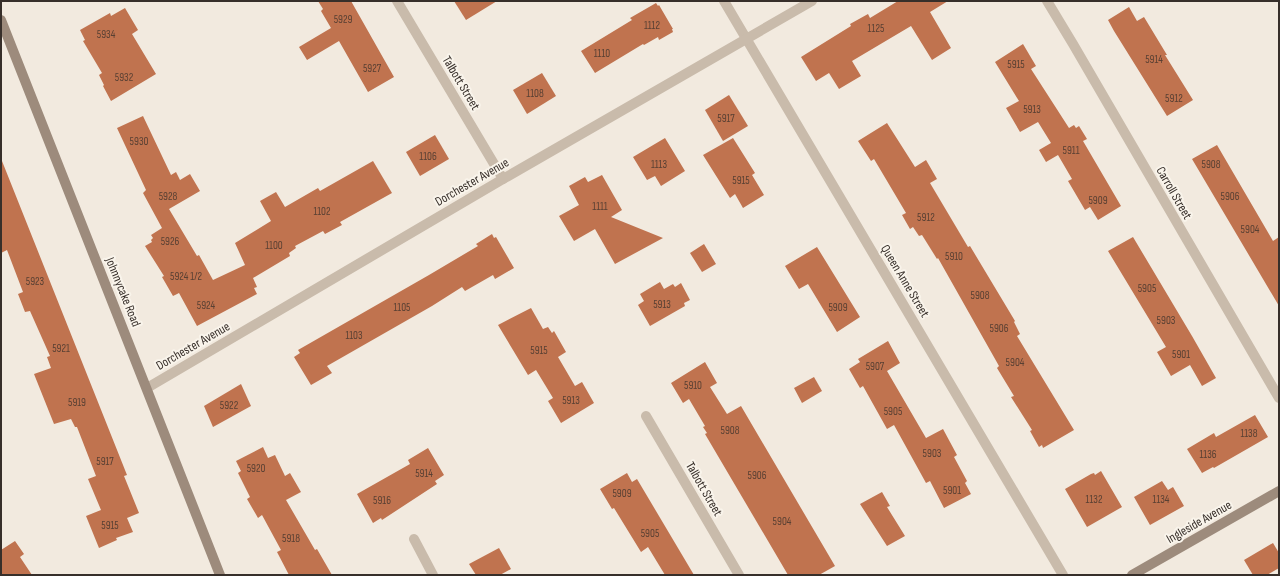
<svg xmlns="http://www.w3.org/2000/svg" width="1280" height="576" viewBox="0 0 1280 576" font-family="'Sofia Sans Condensed',sans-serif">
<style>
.building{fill:#c0734f}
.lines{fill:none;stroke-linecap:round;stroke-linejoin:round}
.lane{stroke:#c9bbab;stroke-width:10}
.street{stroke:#c9bbab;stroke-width:10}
.secondary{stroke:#9d8b7c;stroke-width:10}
.labels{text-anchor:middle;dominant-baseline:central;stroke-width:4;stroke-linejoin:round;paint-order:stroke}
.number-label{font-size:11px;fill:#594033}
.street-label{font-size:13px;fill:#372f2a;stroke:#f9f4eb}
</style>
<rect width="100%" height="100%" fill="#f2eadf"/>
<g class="building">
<polygon points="318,1 351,1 394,77 368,92 339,41 307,60 299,47 331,28 321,11 323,9"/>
<polygon points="454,1 497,1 466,20"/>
<polygon points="898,1 948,1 930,12 951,48 932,60 911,26 852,61 861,76 839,89 829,73 816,81 801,57 851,26 850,24 868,14 870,18"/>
<polygon points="656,3 658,6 659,5 673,29 672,29 673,32 659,40 658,37 644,45 643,44 595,73 581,51 632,20 630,18"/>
<polygon points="1129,7 1137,21 1144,17 1167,55 1165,55 1193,100 1167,116 1114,31 1108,20"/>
<polygon points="125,8 138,30 132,34 156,74 111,101 103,86 104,85 99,75 102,73 83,41 85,40 80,30 110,13 111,16"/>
<polygon points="1023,44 1036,66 1031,69 1069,128 1074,125 1076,128 1079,126 1087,139 1083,141 1121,206 1098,220 1090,207 1085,210 1068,181 1072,179 1058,155 1046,162 1039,150 1051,143 1038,122 1020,132 1006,108 1019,101 995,62"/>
<polygon points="542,73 556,96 527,114 513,90"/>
<polygon points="729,95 748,126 723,141 705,110"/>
<polygon points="143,116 171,175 176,172 180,180 190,174 200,191 169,209 197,256 199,255 213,280 245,265 235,243 271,221 260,201 276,192 285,207 318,188 320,191 373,161 392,193 340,222 342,225 325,234 323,231 295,246 296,248 289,253 290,256 253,278 257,287 254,288 257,294 197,326 179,293 173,296 162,277 164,276 145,246 152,242 151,240 153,238 151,235 162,228 143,193 146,190 117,128"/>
<polygon points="887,123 915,167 926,160 937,179 930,183 968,247 970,246 1015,321 1014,322 1020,334 1017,336 1074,430 1043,448 1042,445 1039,447 1030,431 1032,430 1011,397 1014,396 997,368 999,366 938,258 937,259 922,235 919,236 913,227 910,229 902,215 906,213 874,159 871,161 858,141"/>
<polygon points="435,135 449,159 420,176 406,152"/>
<polygon points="665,138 685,171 661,186 655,176 647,180 633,157"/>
<polygon points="733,138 755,173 752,175 764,195 743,208 735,194 730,198 703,155"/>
<polygon points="1217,145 1273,241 1279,237 1279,306 1192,159"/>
<polygon points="1,161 2,161 127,475 124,476 139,513 127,518 133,532 116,538 117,540 99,548 86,516 101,510 88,479 96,476 77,427 75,427 71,419 54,424 34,374 51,368 47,357 50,356 30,311 25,312 18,294 23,292 7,250 1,253"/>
<polygon points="602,175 622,210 611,217 663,238 615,264 595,229 574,241 559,216 579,205 569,186 585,177 588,182"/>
<polygon points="492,234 494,238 496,237 514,268 495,279 493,275 465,291 462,287 432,306 327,366 332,373 311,385 294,357 300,353 298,350 429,275 478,246 476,244"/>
<polygon points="1133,237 1192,336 1216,378 1202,386 1190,365 1171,376 1157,352 1166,347 1108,251"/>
<polygon points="704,244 716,264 702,272 690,253"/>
<polygon points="817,247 860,317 837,332 808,284 799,289 785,266"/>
<polygon points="660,282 664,289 673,284 675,287 681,283 690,300 684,303 685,306 650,326 638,305 644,301 640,294"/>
<polygon points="531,308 543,329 548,327 552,333 554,331 566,352 558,357 575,386 582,382 594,403 561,423 548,401 553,398 536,370 528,375 498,325"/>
<polygon points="888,341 900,363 887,371 926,438 943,429 957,455 954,457 967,481 965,483 971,494 944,508 930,481 926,483 894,425 887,429 863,386 860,388 849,369 860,362 858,359"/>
<polygon points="705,362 717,383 710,387 727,414 741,406 835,566 819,575 788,575 705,434 707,433 703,427 705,426 689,399 683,403 671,383"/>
<polygon points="814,377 822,391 802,403 794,388"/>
<polygon points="241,384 251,406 213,427 204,406"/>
<polygon points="1255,415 1268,437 1214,468 1213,467 1202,473 1187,449 1214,433 1216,437"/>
<polygon points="263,447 268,458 275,455 285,476 290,473 301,492 286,500 315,550 317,549 332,575 289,575 277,552 281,550 262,515 258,518 247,499 250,497 238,473 241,471 236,461"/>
<polygon points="428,448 444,475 435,481 437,484 382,520 381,518 373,523 357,494 410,464 408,460"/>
<polygon points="1101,471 1122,507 1087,527 1065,489 1091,474 1094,473 1095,475"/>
<polygon points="627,473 632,482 637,479 694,575 665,575 648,547 641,552 614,508 612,509 600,489"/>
<polygon points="1162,481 1168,490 1173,487 1184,506 1150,525 1134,497"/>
<polygon points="882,492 890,506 887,507 905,536 887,546 860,504"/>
<polygon points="15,541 24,554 20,557 32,575 1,575 1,550"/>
<polygon points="1273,543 1279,553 1279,568 1267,575 1253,575 1244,560"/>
<polygon points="499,548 511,569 500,575 476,575 469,564"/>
</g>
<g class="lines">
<polyline class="lane" points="414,539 433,575"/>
<g class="street">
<polyline points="397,1 503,179"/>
<polyline points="724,1 1063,575"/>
<polyline points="1047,1 1073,44 1279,398"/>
<polyline points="147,388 503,179 812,1"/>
<polyline points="646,416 739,575"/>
</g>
<g class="secondary">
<polyline points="1,20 220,575"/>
<polyline points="1132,575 1279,491"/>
</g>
</g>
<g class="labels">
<g class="number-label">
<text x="343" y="19">5929</text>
<text x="652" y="25">1112</text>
<text x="876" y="28">1125</text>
<text x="106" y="34">5934</text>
<text x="602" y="53">1110</text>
<text x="1154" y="59">5914</text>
<text x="1016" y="64">5915</text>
<text x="372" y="68">5927</text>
<text x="124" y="77">5932</text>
<text x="535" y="93">1108</text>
<text x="1174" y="98">5912</text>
<text x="1032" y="109">5913</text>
<text x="726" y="118">5917</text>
<text x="139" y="141">5930</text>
<text x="1071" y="150">5911</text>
<text x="428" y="156">1106</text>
<text x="659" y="164">1113</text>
<text x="1211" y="164">5908</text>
<text x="741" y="180">5915</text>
<text x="168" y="196">5928</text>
<text x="1230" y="196">5906</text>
<text x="1098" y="200">5909</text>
<text x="600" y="206">1111</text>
<text x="322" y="211">1102</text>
<text x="926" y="217">5912</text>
<text x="1250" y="229">5904</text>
<text x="170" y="241">5926</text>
<text x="274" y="245">1100</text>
<text x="954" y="256">5910</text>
<text x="186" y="276">5924 1/2</text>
<text x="35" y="281">5923</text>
<text x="1147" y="288">5905</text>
<text x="980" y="295">5908</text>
<text x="662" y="304">5913</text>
<text x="206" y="305">5924</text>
<text x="402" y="307">1105</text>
<text x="838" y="307">5909</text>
<text x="1166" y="320">5903</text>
<text x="999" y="328">5906</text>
<text x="354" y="335">1103</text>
<text x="61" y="348">5921</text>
<text x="539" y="350">5915</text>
<text x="1181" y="354">5901</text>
<text x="1015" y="362">5904</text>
<text x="875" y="366">5907</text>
<text x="693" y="385">5910</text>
<text x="571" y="400">5913</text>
<text x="77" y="402">5919</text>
<text x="229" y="405">5922</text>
<text x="893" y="411">5905</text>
<text x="730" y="430">5908</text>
<text x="1249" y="433">1138</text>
<text x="932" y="453">5903</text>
<text x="1208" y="454">1136</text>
<text x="105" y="461">5917</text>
<text x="256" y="468">5920</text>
<text x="424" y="473">5914</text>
<text x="757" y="475">5906</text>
<text x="952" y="490">5901</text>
<text x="622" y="493">5909</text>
<text x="1094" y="499">1132</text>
<text x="1161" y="499">1134</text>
<text x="382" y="500">5916</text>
<text x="782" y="521">5904</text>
<text x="110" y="525">5915</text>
<text x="650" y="533">5905</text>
<text x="291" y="538">5918</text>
</g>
<g class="street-label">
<text transform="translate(461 83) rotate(59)">Talbott Street</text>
<text transform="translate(472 182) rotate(-30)">Dorchester Avenue</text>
<text transform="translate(1174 193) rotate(60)">Carroll Street</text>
<text transform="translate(905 281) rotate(59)">Queen Anne Street</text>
<text transform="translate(123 292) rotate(68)">Johnnycake Road</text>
<text transform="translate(193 346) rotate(-30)">Dorchester Avenue</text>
<text transform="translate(704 489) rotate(60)">Talbott Street</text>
<text transform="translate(1199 522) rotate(-30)">Ingleside Avenue</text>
</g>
</g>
<rect width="1280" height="576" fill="none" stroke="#372f2a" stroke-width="4"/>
</svg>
